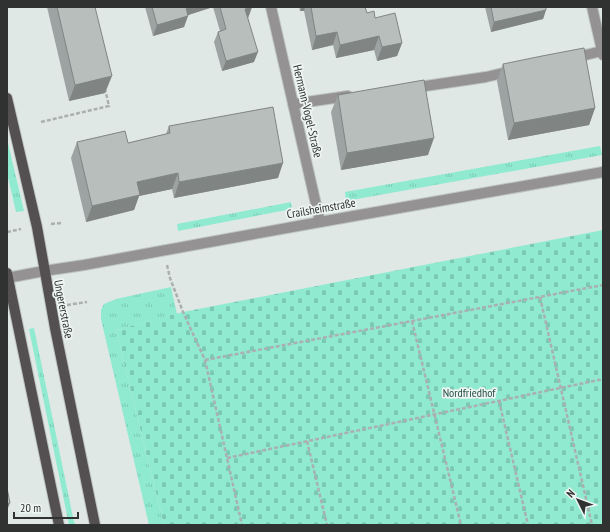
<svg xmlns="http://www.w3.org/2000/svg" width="610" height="532" viewBox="0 0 610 532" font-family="'PT Sans Narrow',sans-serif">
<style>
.grass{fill:url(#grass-tufts)}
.cemetery{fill:url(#cemetery-stones)}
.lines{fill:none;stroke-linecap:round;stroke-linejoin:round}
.minor-casing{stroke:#bdc4c1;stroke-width:12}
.major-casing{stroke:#bdc4c1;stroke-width:12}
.path{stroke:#aab0ae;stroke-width:2.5;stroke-dasharray:4 2;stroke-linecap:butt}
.minor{stroke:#959294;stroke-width:10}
.major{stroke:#544f51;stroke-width:10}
.wall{fill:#9da3a2}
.shaded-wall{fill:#808584}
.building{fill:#b7bebc;stroke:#808584}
.labels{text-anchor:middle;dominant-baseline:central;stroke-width:3.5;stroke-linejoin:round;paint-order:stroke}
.street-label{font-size:12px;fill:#2f3231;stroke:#eef5f2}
.park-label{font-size:12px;fill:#255145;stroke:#eef5f2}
</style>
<defs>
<pattern id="grass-tufts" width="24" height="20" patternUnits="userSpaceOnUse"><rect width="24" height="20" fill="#8fead0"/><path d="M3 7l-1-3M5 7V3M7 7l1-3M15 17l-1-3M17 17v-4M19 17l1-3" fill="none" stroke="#7cc9b3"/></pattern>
<pattern id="cemetery-stones" width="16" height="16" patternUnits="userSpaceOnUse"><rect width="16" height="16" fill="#8fead0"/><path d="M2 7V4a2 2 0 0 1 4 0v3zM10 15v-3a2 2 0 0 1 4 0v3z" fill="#7cc9b3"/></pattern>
</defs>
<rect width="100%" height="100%" fill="#e0e8e5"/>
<g class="grass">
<polygon points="7,139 24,211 16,212 7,173"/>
<polygon points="600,146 602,155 346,201 345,192"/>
<polygon points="291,202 292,209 178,231 177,224"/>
<polygon points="171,287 177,314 116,330 164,525 149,525 101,319 101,310 104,304 116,299"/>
<polygon points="34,328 74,522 76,525 69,525 29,329"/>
</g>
<polygon class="cemetery" points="603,230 603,525 164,525 116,330 183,312"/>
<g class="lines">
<g class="minor-casing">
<g id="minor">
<polyline points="271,7 320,222"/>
<polyline points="592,7 603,55"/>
<polyline points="573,58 602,51"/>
<polyline points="412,88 486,77 512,71"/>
<polyline points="293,104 348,96"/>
<polyline points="7,278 44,271 84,265 320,222 603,172"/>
</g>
</g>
<g class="major-casing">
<g id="major">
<polyline points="7,98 37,227 55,328 95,525"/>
<polyline points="7,273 59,525"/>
</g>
</g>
<g class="path">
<polyline points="41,122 109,106 105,89"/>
<polyline points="51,224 61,223"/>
<polyline points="7,232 21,229"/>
<polyline points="167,265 170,278 183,312 205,360 242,525"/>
<polyline points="540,297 592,525"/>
<polyline points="67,305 87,302"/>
<polyline points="412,321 461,525"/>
<polyline points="205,360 603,285"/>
<polyline points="499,401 528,525"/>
<polyline points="307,441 327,525"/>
<polyline points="227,458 603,379"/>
</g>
<use href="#minor" class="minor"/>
<use href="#major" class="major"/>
</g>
<g class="wall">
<polygon points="47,7 95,7 105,93 69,101"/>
<polygon points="145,7 252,7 248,18 254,62 222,71 214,42 218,32 220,31 213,7 188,15 184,27 153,36"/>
<polygon points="299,7 365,7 367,13 375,18 402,43 397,56 377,61 374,50 336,58 333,45 312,50 304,11 300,11"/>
<polygon points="485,7 546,7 546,10 543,19 491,32"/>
<polygon points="503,64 595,108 589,125 508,140 497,81"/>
<polygon points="338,95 428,155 341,170 331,112"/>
<polygon points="169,126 278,178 174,198 172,189 139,196 134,210 86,222 71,158 77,142 128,143 166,134"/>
</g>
<g class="shaded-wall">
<polygon points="185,7 213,7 182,17"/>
<polygon points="252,7 248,18 241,20 245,9"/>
<polygon points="302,7 305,7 304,11 300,11"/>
<polygon points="546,10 543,19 491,32 494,22"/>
<polygon points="188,16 184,27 153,36 157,25"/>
<polygon points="337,32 333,45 312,50 316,36"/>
<polygon points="379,36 374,50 336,58 340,45"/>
<polygon points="402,43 397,56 377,61 382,47"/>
<polygon points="258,52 254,62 222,71 226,61"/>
<polygon points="112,76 105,93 69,101 75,85"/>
<polygon points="595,108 589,125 508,140 514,123"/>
<polygon points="434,138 428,155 341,170 347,153"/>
<polygon points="283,163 278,178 174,198 179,182"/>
<polygon points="178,173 172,189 139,196 134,210 86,222 92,206 137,182"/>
<polygon points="10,503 8,508 7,508 7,504"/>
</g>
<g class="building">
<polygon points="57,7 95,7 112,76 75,85"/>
<polygon points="152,7 186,7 188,16 157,25"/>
<polygon points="220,7 252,7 245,9 258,52 226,61 218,32 226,29"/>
<polygon points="311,7 365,7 367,13 374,11 375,18 395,13 402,43 382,47 379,36 340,45 337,32 316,36"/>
<polygon points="491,7 546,7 546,10 494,22"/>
<polygon points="584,48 595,108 514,123 503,64 542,56"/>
<polygon points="424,80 434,138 347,153 338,95"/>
<polygon points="273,107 283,163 179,182 178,173 137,182 140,195 92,206 77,142 125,131 128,143 170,133 169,126"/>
<polygon points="7,488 10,503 7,504"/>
</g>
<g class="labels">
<g class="street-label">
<text transform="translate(308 111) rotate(77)">Hermann-Vogel-Straße</text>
<text transform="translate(321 208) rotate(-10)">Crailsheimstraße</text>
<text transform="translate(64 309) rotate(79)">Ungererstraße</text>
</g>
<g class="park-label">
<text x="469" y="392">Nordfriedhof</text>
</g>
</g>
<rect width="610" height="532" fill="none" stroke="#2f3231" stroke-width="16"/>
<g transform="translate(578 500) rotate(312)" stroke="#eef5f2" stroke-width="3" paint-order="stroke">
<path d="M0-3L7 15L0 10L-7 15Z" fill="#2f3231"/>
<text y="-6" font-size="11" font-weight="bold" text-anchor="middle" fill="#2f3231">N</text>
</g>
<path d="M14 512v6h64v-6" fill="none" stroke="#2f3231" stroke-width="2"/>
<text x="20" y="512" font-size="12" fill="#2f3231" stroke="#eef5f2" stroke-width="3" paint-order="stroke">20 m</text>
</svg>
